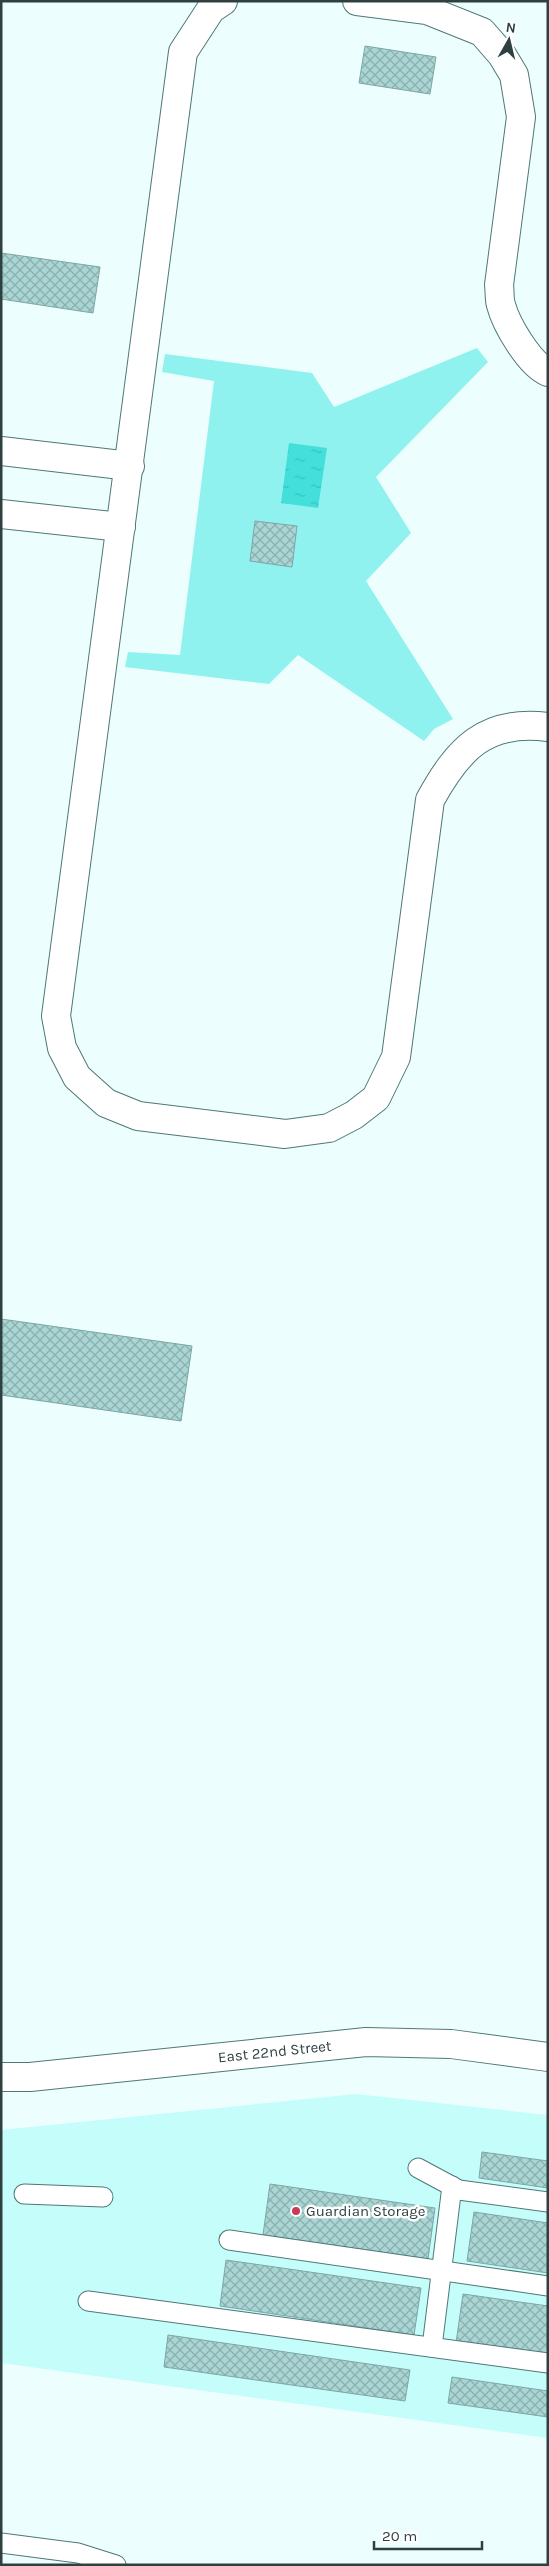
<svg xmlns="http://www.w3.org/2000/svg" width="549" height="2566" viewBox="0 0 549 2566" font-family="Karla,sans-serif">
<style>
.built{fill:#c5fdfa}
.park{fill:#8ff2ee}
.water{fill:url(#water-ripples)}
.building{fill:url(#building-cross-hatch);stroke:#7ca7a6}
.lines{fill:none;stroke-linecap:round;stroke-linejoin:round}
.service-casing{stroke:#4e7876;stroke-width:21}
.minor-casing{stroke:#4e7876;stroke-width:30}
.tertiary-casing{stroke:#4e7876;stroke-width:30}
.service{stroke:#fff;stroke-width:19}
.minor{stroke:#fff;stroke-width:28}
.tertiary{stroke:#fff;stroke-width:28}
.poi-dot{fill:#ca3a59;stroke:#fff;stroke-width:2}
.labels{text-anchor:middle;dominant-baseline:central;stroke-width:5;stroke-linejoin:round;paint-order:stroke}
.street-label{font-size:15px;fill:#2e403f;stroke:#fff}
.poi-label{font-size:15px;fill:#2e403f;stroke:#fff;text-anchor:start}
</style>
<defs>
<pattern id="water-ripples" width="26" height="14" patternUnits="userSpaceOnUse" patternTransform="scale(1.25)"><rect width="26" height="14" fill="#42dfdb"/><path d="M2 4q2-2 4 0t4 0M15 11q2-2 4 0t4 0" fill="none" stroke="#3ac0bd"/></pattern>
<pattern id="building-cross-hatch" width="8" height="8" patternUnits="userSpaceOnUse" patternTransform="scale(1.25)"><rect width="8" height="8" fill="#a9d6d4"/><path d="M0 0l8 8M0 8l8-8" fill="none" stroke="#8aafad"/></pattern>
</defs>
<rect width="100%" height="100%" fill="#ecfefd"/>
<polygon class="built" points="356,2094 548,2115 548,2438 1,2363 1,2130"/>
<polygon class="park" points="477,348 488,362 376,477 411,533 366,581 453,719 434,729 424,741 298,655 269,684 125,667 128,652 180,655 214,381 162,372 165,354 312,373 334,407"/>
<polygon class="water" points="289,443 327,448 318,508 281,503"/>
<g class="building">
<polygon points="365,46 436,57 430,94 359,83"/>
<polygon points="1,253 100,267 93,313 1,299"/>
<polygon points="255,521 297,526 292,567 250,561"/>
<polygon points="1,1319 192,1346 181,1421 1,1395"/>
<polygon points="482,2152 548,2161 548,2188 479,2178"/>
<polygon points="270,2184 435,2208 428,2259 263,2235"/>
<polygon points="474,2212 548,2223 548,2273 467,2261"/>
<polygon points="226,2260 421,2288 414,2335 220,2306"/>
<polygon points="463,2294 548,2306 548,2356 456,2343"/>
<polygon points="168,2335 410,2370 405,2401 164,2367"/>
<polygon points="452,2377 548,2391 548,2417 448,2403"/>
</g>
<g class="lines">
<g class="service-casing">
<g id="service">
<polyline points="418,2168 459,2190 548,2202"/>
<polyline points="24,2194 103,2197"/>
<polyline points="229,2240 548,2286"/>
<polyline points="88,2301 548,2363"/>
<polyline points="432,2347 452,2186"/>
<polyline points="1,2543 78,2553 116,2565"/>
</g>
</g>
<g class="minor-casing">
<g id="minor">
<path d="M223 1 211 9 183 52 56 1016 62 1048 77 1077 106 1103 138 1116 285 1134 329 1128 354 1115 376 1098 396 1057 430 800C458 749 485 719 548 727"/>
<path d="M357 1 427 10 482 32 502 55 514 75 521 117 499 285C500 291 499 299 501 305 506 324 529 364 548 372"/>
<polyline points="1,451 130,466"/>
<polyline points="1,514 121,527"/>
</g>
</g>
<g class="tertiary-casing">
<g id="tertiary">
<path id="s1" d="M1 2077H30L366 2042 451 2044 548 2057"/>
</g>
</g>
<use href="#service" class="service"/>
<use href="#minor" class="minor"/>
<use href="#tertiary" class="tertiary"/>
</g>
<circle class="poi-dot" cx="296" cy="2211" r="5"/>
<g class="labels">
<g class="street-label">
<text stroke="none"><textPath href="#s1" startOffset="275">East 22nd Street</textPath></text>
</g>
<g class="poi-label">
<text x="306" y="2211">Guardian Storage</text>
</g>
</g>
<rect width="549" height="2566" fill="none" stroke="#2e403f" stroke-width="5"/>
<g transform="translate(509 40) rotate(8)" stroke="#ffffff" stroke-width="4" paint-order="stroke">
<path d="M0-4L9 19L0 12L-9 19Z" fill="#2e403f"/>
<text y="-8" font-size="14" font-weight="bold" text-anchor="middle" fill="#2e403f">N</text>
</g>
<path d="M374 2541v8h108v-8" fill="none" stroke="#2e403f" stroke-width="2.5"/>
<text x="382" y="2541" font-size="15" fill="#2e403f" stroke="#ffffff" stroke-width="4" paint-order="stroke">20 m</text>
</svg>
